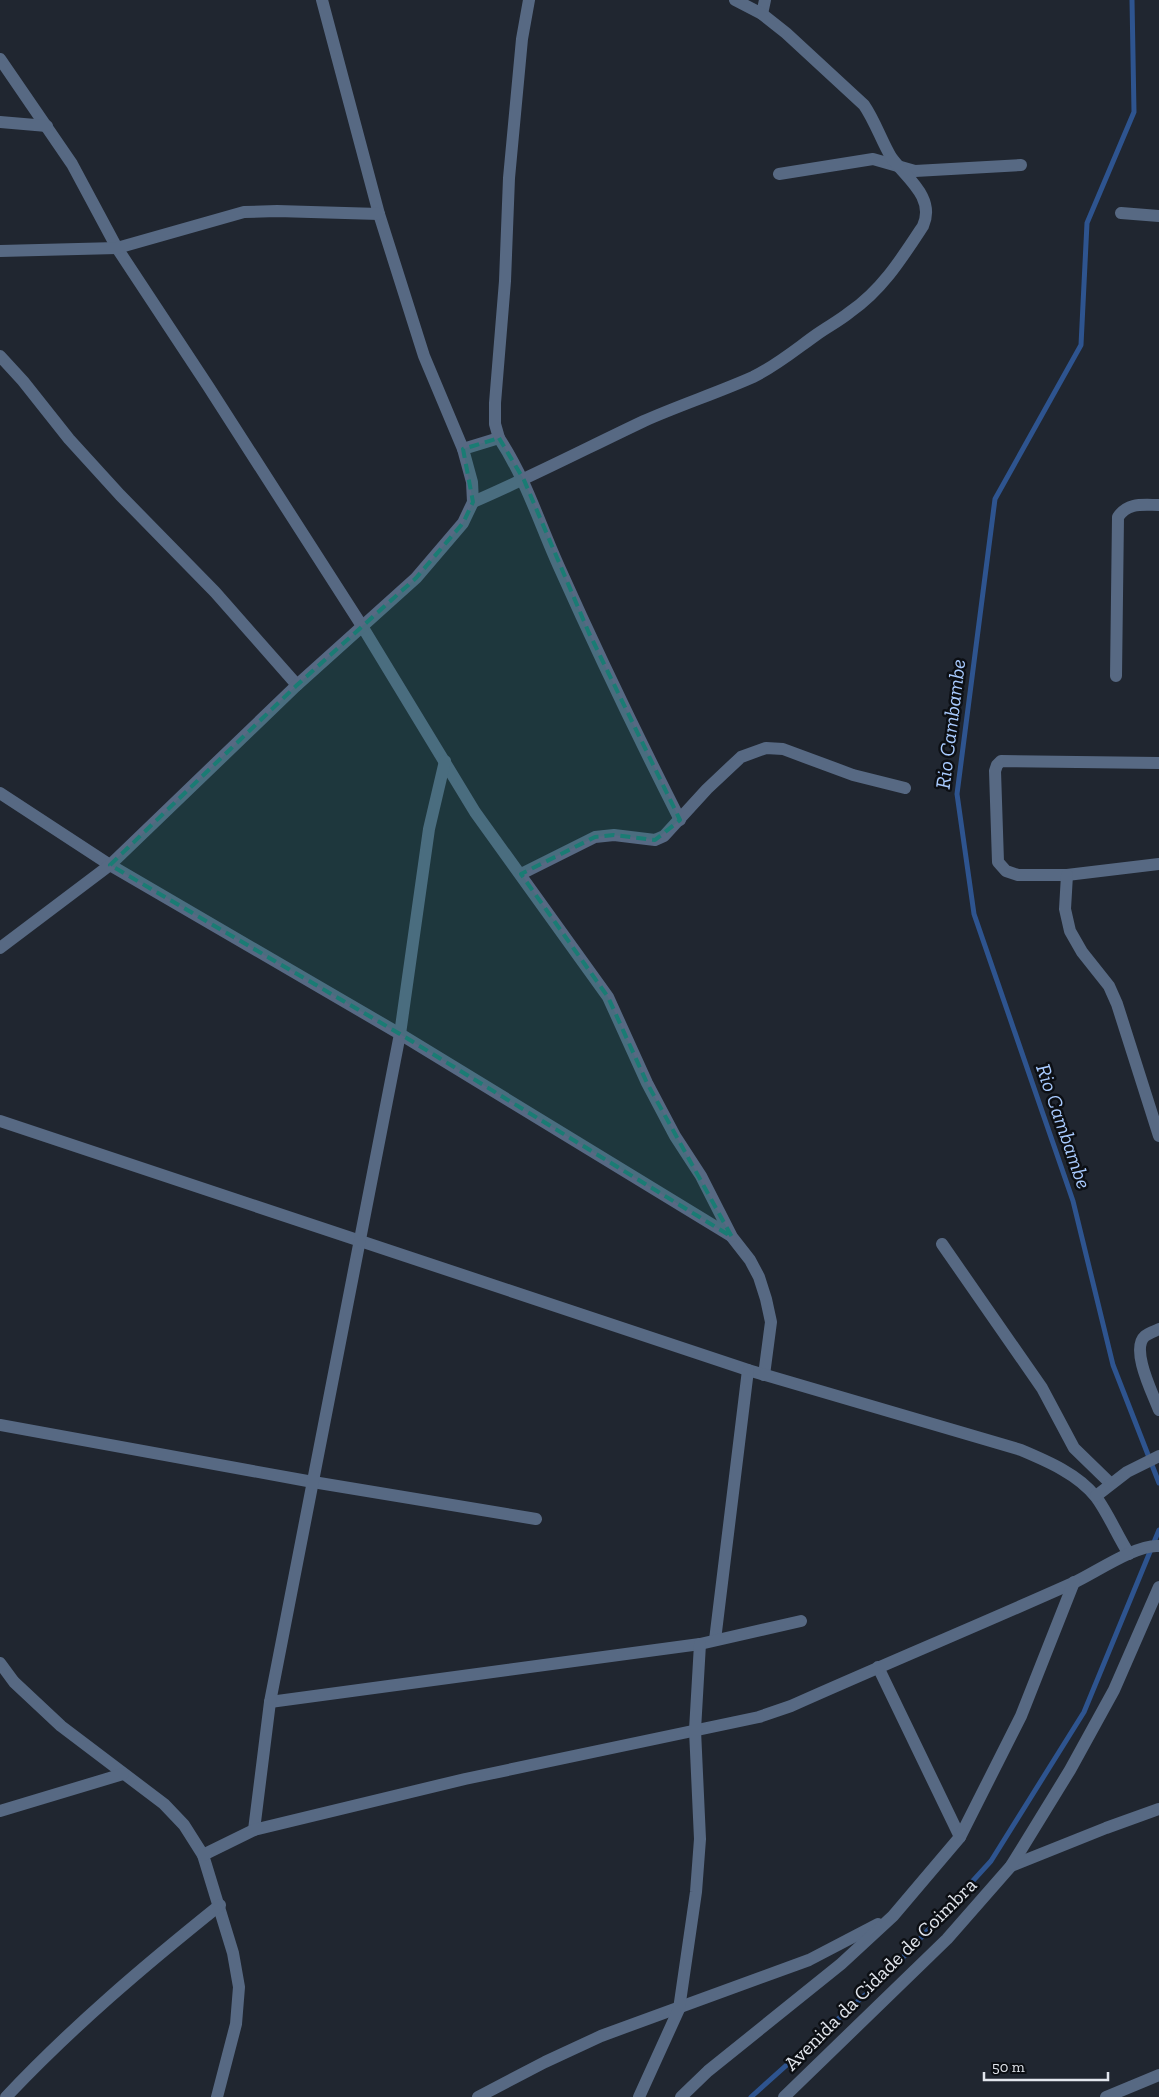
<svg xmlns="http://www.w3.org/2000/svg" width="1159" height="2097" viewBox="0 0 1159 2097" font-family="'Zilla Slab',serif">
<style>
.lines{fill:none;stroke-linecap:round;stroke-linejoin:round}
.stream{stroke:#2e548f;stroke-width:5}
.minor{stroke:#576983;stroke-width:12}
.marked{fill:#1a7c74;fill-opacity:0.2;stroke:#1a7c74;stroke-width:4;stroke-dasharray:10 6;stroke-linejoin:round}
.labels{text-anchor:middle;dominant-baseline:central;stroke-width:5;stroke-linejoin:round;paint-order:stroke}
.street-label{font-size:20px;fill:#e2e6ed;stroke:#0c0f14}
.water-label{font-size:21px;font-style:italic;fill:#a9cbff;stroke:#0c0f14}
</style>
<rect width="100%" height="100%" fill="#202630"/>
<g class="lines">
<g class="stream">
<polyline points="1132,0 1134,112 1087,223 1081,345 995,499 957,794 974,914 1073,1201 1113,1365 1159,1483"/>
<polyline points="751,2097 886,1976 991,1861 1084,1712 1159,1530"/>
</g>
<g class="minor">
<polyline points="322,0 379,214 424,356 463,449"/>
<polyline points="762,14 765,0"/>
<polyline points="0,59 72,164 117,248 208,386 362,626 475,812 608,997 647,1083 675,1136 701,1176 732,1237 750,1260 759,1277 766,1299 771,1322 764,1375"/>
<polyline points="0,122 47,126"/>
<polyline points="779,174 873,159 915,171 1021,165"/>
<polyline points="1121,213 1159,216"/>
<polyline points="0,251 117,248 244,212 277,211 379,214"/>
<polyline points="0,356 23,381 69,439 120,495 215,592 297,685"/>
<path d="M499 438C527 481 539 523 560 569 598 654 638 737 680 820"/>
<path d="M473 502C531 477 587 448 644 421 680 405 717 393 753 377 776 366 795 350 816 335 827 327 839 321 850 312 882 290 902 258 923 226 936 197 905 177 891 157 881 140 875 121 864 105L786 33 762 14 735 0"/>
<path d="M1116 676 1118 517C1128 502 1143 505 1159 505"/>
<polyline points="1159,763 1001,761 997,765 995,771 998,862 1006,871 1018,875 1067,875 1159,864"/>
<polyline points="0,793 110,865 400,1034 731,1236"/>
<polyline points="521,874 595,837 614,835 655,840 664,836 707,789 741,757 766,748 783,749 853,775 905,788"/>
<polyline points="1067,875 1065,909 1070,931 1082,952 1109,986 1117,1004 1159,1136"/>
<polyline points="0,948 110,865 297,685 416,578 463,523 473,502 472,482 463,449 499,438 495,424 495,403 505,281 509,178 522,39 529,0"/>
<path d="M0 1121 748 1370 1021 1450C1047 1461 1078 1474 1096 1497 1108 1513 1118 1537 1129 1554"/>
<polyline points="942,1244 1042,1388 1074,1448 1110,1483"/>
<path d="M1159 1329C1155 1331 1149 1333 1145 1336 1130 1349 1153 1394 1159 1410"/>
<polyline points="0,1425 313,1482 536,1519"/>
<polyline points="1096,1496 1127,1472 1159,1456"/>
<polyline points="715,1640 748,1370"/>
<polyline points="0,1663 14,1682 61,1726 164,1804 184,1825 203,1855 233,1953 239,1987 236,2024 217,2097"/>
<polyline points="878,1667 960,1837"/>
<polyline points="270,1702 700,1644 801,1621"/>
<polyline points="0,1811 123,1774"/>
<polyline points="254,1830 270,1702 400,1034 429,829 445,761"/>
<path d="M203 1855 254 1830 465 1779 759 1717 791 1706C885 1664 979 1625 1073 1583 1095 1573 1136 1544 1159 1546"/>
<polyline points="1011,1866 1106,1828 1159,1809"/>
<path d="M6 2097C73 2026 144 1966 220 1905"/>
<polyline points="478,2097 545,2062 601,2036 809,1960 878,1924"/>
<polyline points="639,2097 679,2009 696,1892 700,1839 695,1730 700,1644"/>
<polyline points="681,2097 708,2071 841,1964 893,1916 960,1837 1021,1716 1074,1582"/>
<polyline points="784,2097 947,1939 1011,1866 1070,1770 1114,1690 1159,1587"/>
<polyline points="1106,2097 1159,2075"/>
</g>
</g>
<path class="marked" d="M499 438 524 480 589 633 680 820 655 840 614 835 595 837 521 874 608 997 647 1083 732 1237 400 1034 110 865 297 685 416 578 463 523 473 502 463 449Z"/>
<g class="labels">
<g class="street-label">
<text transform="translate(880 1974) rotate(-45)">Avenida da Cidade de Coimbra</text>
</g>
<g class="water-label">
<text transform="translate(950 724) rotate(-83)">Rio Cambambe</text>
<text transform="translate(1064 1126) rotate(71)">Rio Cambambe</text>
</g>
</g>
<path d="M984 2072v8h124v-8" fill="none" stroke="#e2e6ed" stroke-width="2.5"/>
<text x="992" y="2072" font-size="15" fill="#e2e6ed" stroke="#0c0f14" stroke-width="4" paint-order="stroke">50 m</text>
</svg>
